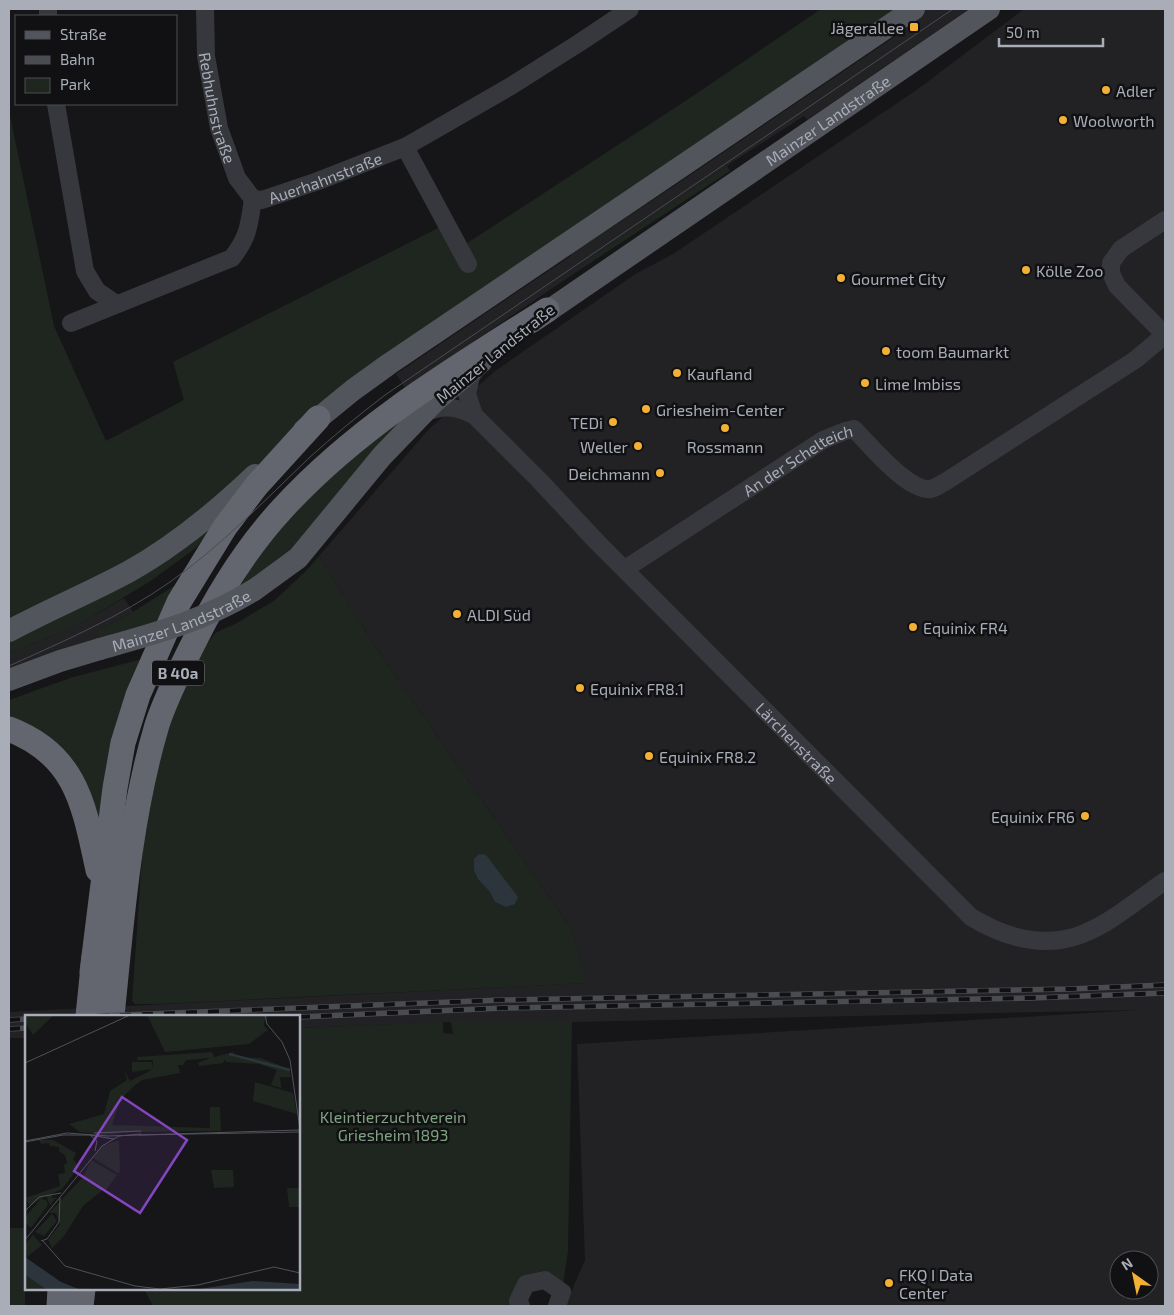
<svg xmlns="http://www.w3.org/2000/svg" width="1174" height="1315" viewBox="0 0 1174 1315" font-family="'Exo 2',sans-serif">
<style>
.built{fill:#222225;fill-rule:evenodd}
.green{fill:#1e261f}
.water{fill:#2c353c}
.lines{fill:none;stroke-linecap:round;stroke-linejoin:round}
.minor{stroke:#37383d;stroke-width:18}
.major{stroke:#53555c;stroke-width:22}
.highway{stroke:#63666e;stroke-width:25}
.tram{stroke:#4a4c52;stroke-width:1}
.rail-casing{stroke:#4a4c52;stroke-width:5.5}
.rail{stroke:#111113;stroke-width:4;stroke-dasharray:11;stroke-linecap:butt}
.major-bridge{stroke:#53555c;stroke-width:22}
.poi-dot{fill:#f2b134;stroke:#111113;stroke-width:2}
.labels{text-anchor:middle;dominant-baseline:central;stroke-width:5;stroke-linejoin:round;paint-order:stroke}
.shield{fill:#111113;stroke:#7b7e86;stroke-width:1}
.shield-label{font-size:15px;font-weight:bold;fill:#a8adb8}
.poi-label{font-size:16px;fill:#a8adb8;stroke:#111113;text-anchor:start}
.street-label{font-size:16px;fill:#a8adb8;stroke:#111113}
.park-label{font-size:16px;fill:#7fa381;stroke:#111113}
.inset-river{fill:none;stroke:#2c353c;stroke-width:2.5}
.inset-road{fill:none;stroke:#505258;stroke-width:1}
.view{fill:#8446be;fill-opacity:0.15;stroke:#8446be;stroke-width:2.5}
.inset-edge{fill:none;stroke:#a8adb8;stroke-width:2.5}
</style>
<rect width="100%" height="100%" fill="#161618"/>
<g class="built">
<polygon points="924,9 969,9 807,120 804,116 737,159 580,268 581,269 405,388 396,374 900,33"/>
<path d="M1024 9H1165V1306H565L585 1260 577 1044 1138 1010 572 1022H451L299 1028V1016H26V1038H9V1012L586 983 572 930 372 642 319 556 429 429 495 371 637 273 673 254 918 89ZM1119 1260H1149V1290H1119Z"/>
<polygon points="124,598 133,612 97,631 99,643 9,671 9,653 50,637 88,619"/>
</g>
<g class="green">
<polygon points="821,9 914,9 507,284 227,501 9,631 9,111 54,326 106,441 184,400 173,362 454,220 461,247 687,100"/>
<polygon points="716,150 719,154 571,256 570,253"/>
<polygon points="727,166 730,171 581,269 579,267"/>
<polygon points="417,403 290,552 225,597 243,573 316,487"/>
<polygon points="216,522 196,548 149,582 88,619 50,637 9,653 9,638"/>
<polygon points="319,556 372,642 572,930 587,983 159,1004 135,1004 132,1001 144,828 151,779 185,675 215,633 237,623 275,600 306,571"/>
<polygon points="177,584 155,624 98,640 97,631 133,612"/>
<polygon points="142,659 99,831 88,801 9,720 9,700 70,678"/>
<polygon points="443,1022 443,1033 453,1034 451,1022 572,1022 568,1251 562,1292 526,1284 521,1306 153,1306 144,1289 299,1289 299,1028"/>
<polygon points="9,1228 26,1228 25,1306 9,1306"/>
</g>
<polygon class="water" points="479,854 486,855 518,897 515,904 506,907 495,902 490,892 478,879 474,870 474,859"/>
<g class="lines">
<g class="minor">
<polyline points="48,9 48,16"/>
<path id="s1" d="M205 9 206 56 219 128 237 178 253 199"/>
<polyline points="56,104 85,271 97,291 116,304"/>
<polyline points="405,147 468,264"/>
<path id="s2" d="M253 199 262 200 318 181 405 147 511 86 579 43 630 9"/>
<polyline points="1165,220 1121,249 1111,263 1111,273 1117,286 1165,335"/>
<path d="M71 323 232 258C249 236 249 225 253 199"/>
<path id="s3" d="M478 367 471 376 467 394 474 415 540 481 597 542 971 917C1002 936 1038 947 1074 937 1107 927 1137 900 1165 881"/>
<path d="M423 413C444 405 454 406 474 415"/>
<path id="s4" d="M625 569 823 440 845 431 854 429C870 445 908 492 931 489 935 488 941 484 945 482L1135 360 1165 335"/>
<polyline points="521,1306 518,1301 526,1284 545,1280 562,1292 557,1306"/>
</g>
<g class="major">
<path id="s5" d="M532 322 989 9"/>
<polyline points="304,430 353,390 389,364 914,9"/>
<polyline points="254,590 298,558 382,456 434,402 481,362"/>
<path d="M9 631C48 610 89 593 128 572 175 546 216 512 255 475"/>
<polyline points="9,680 60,661 100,649"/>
</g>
<g class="highway">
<path d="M9 729C77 755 84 806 98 870"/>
<polyline points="92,972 115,788 123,743 138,695 179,602 225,527 257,485 318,418"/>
<polyline points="88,1016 94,957"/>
<path d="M112 1016C122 919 129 819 157 725 166 697 180 670 193 644 217 595 246 548 283 508 358 426 454 369 547 310"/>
<polyline points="59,1306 60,1289"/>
<polyline points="81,1306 83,1289"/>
</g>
<path class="tram" d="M9 666C64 641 120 617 170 582 221 546 264 501 309 458 333 436 359 415 385 395L953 9"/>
<g class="rail-casing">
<g id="rail">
<polyline points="98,1016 502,1000 1070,989 1165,985"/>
<polyline points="299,1017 503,1008 1031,998 1165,993"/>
<polyline points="9,1020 26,1019"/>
<polyline points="9,1029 26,1028"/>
</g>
</g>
<use href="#rail" class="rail"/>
<path class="major-bridge" id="s6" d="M100 649C157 633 203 621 254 590"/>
</g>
<g class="poi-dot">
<rect x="909" y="22" width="10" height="10" rx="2.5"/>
<circle cx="1106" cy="90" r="5"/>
<circle cx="1063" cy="120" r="5"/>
<circle cx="1026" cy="270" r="5"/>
<circle cx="841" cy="278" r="5"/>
<circle cx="886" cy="351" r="5"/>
<circle cx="677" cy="373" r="5"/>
<circle cx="865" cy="383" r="5"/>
<circle cx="646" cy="409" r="5"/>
<circle cx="613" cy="422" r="5"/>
<circle cx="725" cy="428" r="5"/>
<circle cx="638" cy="446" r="5"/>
<circle cx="660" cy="473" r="5"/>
<circle cx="457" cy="614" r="5"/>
<circle cx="913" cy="627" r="5"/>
<circle cx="580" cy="688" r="5"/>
<circle cx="649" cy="756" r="5"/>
<circle cx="1085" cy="816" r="5"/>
<circle cx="889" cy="1283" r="5"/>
</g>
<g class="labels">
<rect class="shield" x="152" y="660.5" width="52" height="25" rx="4"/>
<g class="shield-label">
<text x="178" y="673">B 40a</text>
</g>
<g class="poi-label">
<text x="904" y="27" text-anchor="end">Jägerallee</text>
<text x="1116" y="90">Adler</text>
<text x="1073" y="120">Woolworth</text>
<text x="1036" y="270">Kölle Zoo</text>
<text x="851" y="278">Gourmet City</text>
<text x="896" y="351">toom Baumarkt</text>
<text x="687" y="373">Kaufland</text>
<text x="875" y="383">Lime Imbiss</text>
<text x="656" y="409">Griesheim-Center</text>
<text x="603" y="422" text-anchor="end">TEDi</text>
<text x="628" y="446" text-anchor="end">Weller</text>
<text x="725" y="446" text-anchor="middle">Rossmann</text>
<text x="650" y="473" text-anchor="end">Deichmann</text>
<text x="467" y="614">ALDI Süd</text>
<text x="923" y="627">Equinix FR4</text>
<text x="590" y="688">Equinix FR8.1</text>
<text x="659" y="756">Equinix FR8.2</text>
<text x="1075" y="816" text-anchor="end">Equinix FR6</text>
<text x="899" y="1274">FKQ I Data<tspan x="899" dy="18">Center</tspan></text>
</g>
<g class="street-label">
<text stroke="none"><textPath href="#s1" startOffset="100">Rebhuhnstraße</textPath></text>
<text stroke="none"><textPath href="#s5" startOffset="358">Mainzer Landstraße</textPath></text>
<text stroke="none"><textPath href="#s2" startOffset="76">Auerhahnstraße</textPath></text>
<text transform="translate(495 353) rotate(-39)">Mainzer Landstraße</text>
<text stroke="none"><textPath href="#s4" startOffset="205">An der Schelteich</textPath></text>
<text stroke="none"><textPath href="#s6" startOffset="86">Mainzer Landstraße</textPath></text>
<text stroke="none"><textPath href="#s3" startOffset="512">Lärchenstraße</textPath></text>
</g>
<g class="park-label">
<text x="393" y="1116">Kleintierzuchtverein<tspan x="393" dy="18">Griesheim 1893</tspan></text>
</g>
</g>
<g transform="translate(25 1015)">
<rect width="275" height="275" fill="#161618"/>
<path d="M0 0H29L8 20 0 7ZM122 0H247L240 3 239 11 243 15 224 29 140 37ZM187 37 189 42 209 37V42L236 43 264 54 266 62H255L256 73 246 70 252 55 234 49 201 47 200 44 198 48 174 51 173 48 185 43 161 45 158 50H153L155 58 117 65 109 71 95 85 87 110 185 113V92H195L196 116 105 117 80 120 55 117 44 109 79 99 85 76 102 65 99 55 105 66 121 58 127 54 107 57V47H127L128 53V45H112V42ZM230 67 268 78 272 99 228 86ZM14 125H28L51 138 48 144 54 152 37 174 27 179V183L32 182 25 190 21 181 5 191 0 183 35 171 33 159 40 158 39 149H42L40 140 34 136V132L25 131 24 128 16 129ZM94 125 95 155 94 159 68 143 77 131ZM66 145 92 160 81 175 79 174 58 191 39 221 27 233 23 225 35 209 31 198H24L58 162ZM186 155H208L209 172 189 173ZM262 173H275V192H264ZM16 184 21 185 23 190 6 213 0 208V202ZM27 199 32 206 19 221 10 217ZM8 220 17 230 2 242 0 229ZM0 260 10 267 23 275 0 274Z" fill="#1e261f"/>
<path d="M0 242 36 267 56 275H22L0 260ZM228 266 275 269V275H167Z" fill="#2c353c"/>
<path class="inset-river" d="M204 39 265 55"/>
<path class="inset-road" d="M240 0 242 9 257 27 265 45 275 114M0 48 105 0M69 118 116 116M65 120 72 126 70 136M114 120 275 117M0 126 42 118 83 121 275 115M0 127 38 120H65L89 124M0 196 14 182 36 178M0 225 77 131 94 121 116 119M16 226 22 224 34 207 35 183M18 226 40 251 110 271 135 274 173 270 249 252 275 258"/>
<path class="view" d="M97 82 162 125 115 198 49 156Z"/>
<rect width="275" height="275" class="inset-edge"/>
</g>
<rect width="1174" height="1315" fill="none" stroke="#a8adb8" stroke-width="20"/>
<rect x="15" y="15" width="162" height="90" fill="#111113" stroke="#4d4f55"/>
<rect x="25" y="31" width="25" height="8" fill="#53555c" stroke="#4d4f55"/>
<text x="60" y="40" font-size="15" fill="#a8adb8">Straße</text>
<rect x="25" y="56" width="25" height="8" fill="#4a4c52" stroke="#4d4f55"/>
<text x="60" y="65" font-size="15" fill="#a8adb8">Bahn</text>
<rect x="25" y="78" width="25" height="15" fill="#1e261f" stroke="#4d4f55"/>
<text x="60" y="90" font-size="15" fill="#a8adb8">Park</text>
<g transform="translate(1134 1275) rotate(327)"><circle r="24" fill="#111113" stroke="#4d4f55"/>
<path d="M0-4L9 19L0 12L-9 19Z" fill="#f2b134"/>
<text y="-8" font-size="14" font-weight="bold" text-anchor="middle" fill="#a8adb8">N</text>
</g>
<path d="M999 38v8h104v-8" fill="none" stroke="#a8adb8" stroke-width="2.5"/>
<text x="1006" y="38" font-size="15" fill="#a8adb8" stroke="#111113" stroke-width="4" paint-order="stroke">50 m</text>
</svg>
